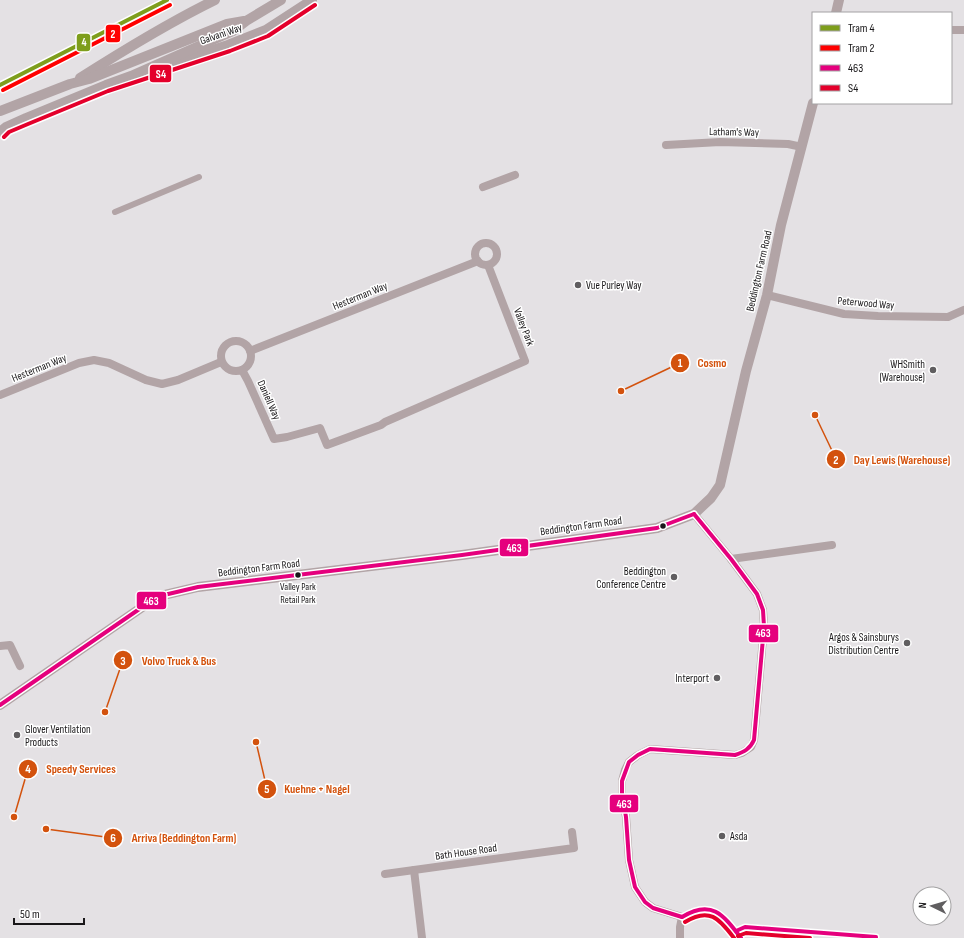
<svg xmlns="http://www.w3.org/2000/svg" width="964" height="938" viewBox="0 0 964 938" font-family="'Sofia Sans Condensed',sans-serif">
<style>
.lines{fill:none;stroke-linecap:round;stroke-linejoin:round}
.pedestrian{stroke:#b2a4a6;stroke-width:6}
.minor{stroke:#b2a4a6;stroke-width:8}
.tertiary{stroke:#b2a4a6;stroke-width:10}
.bus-1-casing{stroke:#fff;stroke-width:7}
.bus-2-casing{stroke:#fff;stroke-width:7}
.bus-1{stroke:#e5007d;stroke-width:4}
.bus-2{stroke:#e4002b;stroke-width:4}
.tram-1-casing{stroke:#fff;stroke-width:7}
.tram-2-casing{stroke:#fff;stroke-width:7}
.tram-1{stroke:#7e9e1c;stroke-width:4}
.tram-2{stroke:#f00;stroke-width:4}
.poi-dot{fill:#605e60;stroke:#fff;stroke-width:1.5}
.bus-dot{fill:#191719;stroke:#fff;stroke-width:1.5}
.labels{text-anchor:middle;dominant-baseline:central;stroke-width:3;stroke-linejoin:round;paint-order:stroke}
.bus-label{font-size:10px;fill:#191719;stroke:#fff}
.street-label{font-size:11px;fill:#191719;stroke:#fff}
.poi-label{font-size:11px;fill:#191719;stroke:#fff;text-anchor:end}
.leader{fill:none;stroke:#d3520d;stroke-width:1.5}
.callout-dot{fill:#d3520d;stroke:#fff;stroke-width:1.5}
.mark-label{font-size:12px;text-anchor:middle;font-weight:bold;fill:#fff}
.callout-label{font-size:12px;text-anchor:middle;font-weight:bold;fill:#d3520d;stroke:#fff;stroke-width:3;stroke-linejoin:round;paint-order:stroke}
.line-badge{stroke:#fff;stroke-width:1.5}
.badge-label{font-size:11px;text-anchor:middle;font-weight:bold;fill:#fff}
</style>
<rect width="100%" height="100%" fill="#e4e1e4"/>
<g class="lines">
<polyline class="pedestrian" points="115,212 199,177"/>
<g class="minor">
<polyline points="951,30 964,30"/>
<polyline points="666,145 720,142 788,144 802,147"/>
<polyline points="483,187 515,175"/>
<circle cx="486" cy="254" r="11"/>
<polyline points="767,295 844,314 878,316 948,317 964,310"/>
<circle cx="236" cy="356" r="15"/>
<polyline points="250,351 478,261"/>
<polyline points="242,370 248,381 274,439 287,437 320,428 327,445 381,425 385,422 525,361 488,265"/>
<polyline points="0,395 79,363 94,360 109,363 146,380 162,384 178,380 221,362"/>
<polyline points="731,559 832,545"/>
<polyline points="0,646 10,645 20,666"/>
<polyline points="385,874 414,870"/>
<polyline points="422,938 414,870 574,848 572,832"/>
<polyline points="680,938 680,927 682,917 653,908 645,902 635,887 629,860 626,817 622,793 622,781 625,770 629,762 638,755 650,749 735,755 742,753 751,747 754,740 764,627 763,610 757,594 731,559 694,514"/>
</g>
<g class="tertiary">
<polyline points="836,13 839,0"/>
<polyline points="176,62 228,45 266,30 312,0"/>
<path d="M80 78C124 50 168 23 215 0"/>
<polyline points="0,111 70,84 89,79 227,24 244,21"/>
<polyline points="0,132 6,127 26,118 106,85 131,76 233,31 246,21 281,0"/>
<polyline points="0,705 151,601 164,595 198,587 462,555 657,528 694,514 711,498 720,485 746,371 767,295 781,225 813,103"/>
</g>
<g class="bus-1-casing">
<g id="bus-1">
<polyline points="0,705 151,601 164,595 198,587 462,555 657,528 694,514"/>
<path d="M682 917 653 908 645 902 635 887 629 860 626 817 622 793V781L629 762 638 755 650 749 735 755C744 752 750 749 754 740L764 627 763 610 757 594 731 559 694 514"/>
<path d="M682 917C711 899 723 914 741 938"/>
<polyline points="736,931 745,927 876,937"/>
</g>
</g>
<g class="bus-2-casing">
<g id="bus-2">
<polyline points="4,137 9,132 28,124 108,91 230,51 268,36 315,5"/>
<path d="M685 922C709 907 719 918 734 938"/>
<polyline points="738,936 746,933 810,938"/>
</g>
</g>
<use href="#bus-1" class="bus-1"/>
<use href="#bus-2" class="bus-2"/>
<g class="tram-1-casing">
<polyline id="tram-1" points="0,85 167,0"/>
</g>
<g class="tram-2-casing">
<polyline id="tram-2" points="3,90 170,5"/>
</g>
<use href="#tram-1" class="tram-1"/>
<use href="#tram-2" class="tram-2"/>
</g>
<g class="poi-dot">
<circle cx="578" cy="285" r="4"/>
<circle cx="933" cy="370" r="4"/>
<circle cx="674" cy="577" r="4"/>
<circle cx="907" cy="643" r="4"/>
<circle cx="717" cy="678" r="4"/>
<circle cx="17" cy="735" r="4"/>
<circle cx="722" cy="836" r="4"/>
</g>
<g class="bus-dot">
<circle cx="663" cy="526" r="3.5"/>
<circle cx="298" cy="575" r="3.5"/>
</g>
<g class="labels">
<g class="bus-label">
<text x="298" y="587">Valley Park<tspan x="298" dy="13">Retail Park</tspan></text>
</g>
<g class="street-label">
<text transform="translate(221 34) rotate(-19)">Galvani Way</text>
<text transform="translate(734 132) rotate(1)">Latham's Way</text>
<text transform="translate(759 271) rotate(-77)">Beddington Farm Road</text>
<text transform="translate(360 296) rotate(-22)">Hesterman Way</text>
<text transform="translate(866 303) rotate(5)">Peterwood Way</text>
<text transform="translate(524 327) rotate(69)">Valley Park</text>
<text transform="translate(39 368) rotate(-22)">Hesterman Way</text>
<text transform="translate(269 400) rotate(66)">Daniell Way</text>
<text transform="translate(581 526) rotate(-8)">Beddington Farm Road</text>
<text transform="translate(259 568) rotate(-7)">Beddington Farm Road</text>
<text transform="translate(466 852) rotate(-8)">Bath House Road</text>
</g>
<g class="poi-label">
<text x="586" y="285" text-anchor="start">Vue Purley Way</text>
<text x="925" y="364">WHSmith<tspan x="925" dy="13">(Warehouse)</tspan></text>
<text x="666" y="571">Beddington<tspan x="666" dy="13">Conference Centre</tspan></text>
<text x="899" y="637">Argos &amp; Sainsburys<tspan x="899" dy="13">Distribution Centre</tspan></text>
<text x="709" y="678">Interport</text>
<text x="25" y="729" text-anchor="start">Glover Ventilation<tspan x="25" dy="13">Products</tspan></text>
<text x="730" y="836" text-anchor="start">Asda</text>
</g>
</g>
<path class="leader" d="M621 391L680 363M815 415L836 459M105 712L123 660M14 817L28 769M256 742L267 789M46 829L113 838"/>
<g class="callout-dot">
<circle cx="621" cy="391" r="4"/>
<circle cx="815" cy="415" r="4"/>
<circle cx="105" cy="712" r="4"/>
<circle cx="14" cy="817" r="4"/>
<circle cx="256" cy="742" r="4"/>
<circle cx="46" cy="829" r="4"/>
<circle cx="680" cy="363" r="10"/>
<circle cx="836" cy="459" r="10"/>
<circle cx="123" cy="660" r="10"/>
<circle cx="28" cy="769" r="10"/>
<circle cx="267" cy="789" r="10"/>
<circle cx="113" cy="838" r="10"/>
</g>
<g class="mark-label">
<text x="680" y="367">1</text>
<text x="836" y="464">2</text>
<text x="123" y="665">3</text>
<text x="28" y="773">4</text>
<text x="267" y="793">5</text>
<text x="113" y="842">6</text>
</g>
<g class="callout-label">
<text x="712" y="367">Cosmo</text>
<text x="902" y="464">Day Lewis (Warehouse)</text>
<text x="179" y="665">Volvo Truck &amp; Bus</text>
<text x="81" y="773">Speedy Services</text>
<text x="317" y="793">Kuehne + Nagel</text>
<text x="184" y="842">Arriva (Beddington Farm)</text>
</g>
<g class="line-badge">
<rect x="105" y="24" width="16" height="19" rx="4" fill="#f00"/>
<rect x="76" y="33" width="15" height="19" rx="4" fill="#7e9e1c"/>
<rect x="149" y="64" width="23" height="19" rx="4" fill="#e4002b"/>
<rect x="499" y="538" width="30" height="19" rx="4" fill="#e5007d"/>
<rect x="136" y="591" width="31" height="19" rx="4" fill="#e5007d"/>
<rect x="748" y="624" width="31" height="19" rx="4" fill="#e5007d"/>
<rect x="609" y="794" width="30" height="19" rx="4" fill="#e5007d"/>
</g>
<g class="badge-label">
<text x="113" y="38">2</text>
<text x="84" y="46">4</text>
<text x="161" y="78">S4</text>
<text x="514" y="552">463</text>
<text x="151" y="605">463</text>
<text x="763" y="637">463</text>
<text x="624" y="808">463</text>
</g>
<rect x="812" y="12" width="140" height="92" fill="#ffffff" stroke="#a3a2a3"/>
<rect x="820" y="25" width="20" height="6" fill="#7e9e1c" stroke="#a3a2a3"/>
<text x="848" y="32" font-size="12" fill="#191719">Tram 4</text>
<rect x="820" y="45" width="20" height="6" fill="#ff0000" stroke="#a3a2a3"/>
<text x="848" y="52" font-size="12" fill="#191719">Tram 2</text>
<rect x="820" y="65" width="20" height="6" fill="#e5007d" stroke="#a3a2a3"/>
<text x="848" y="72" font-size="12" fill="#191719">463</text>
<rect x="820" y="85" width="20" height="6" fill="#e4002b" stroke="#a3a2a3"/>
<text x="848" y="92" font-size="12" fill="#191719">S4</text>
<g transform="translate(932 906) rotate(275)"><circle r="19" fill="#ffffff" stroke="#a3a2a3"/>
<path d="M0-3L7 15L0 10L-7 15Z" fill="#605e60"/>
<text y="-6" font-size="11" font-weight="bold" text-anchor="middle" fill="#191719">N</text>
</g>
<path d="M14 918v6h70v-6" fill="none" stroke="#191719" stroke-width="2"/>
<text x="20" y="918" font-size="12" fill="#191719" stroke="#ffffff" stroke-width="3" paint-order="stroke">50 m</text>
</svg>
